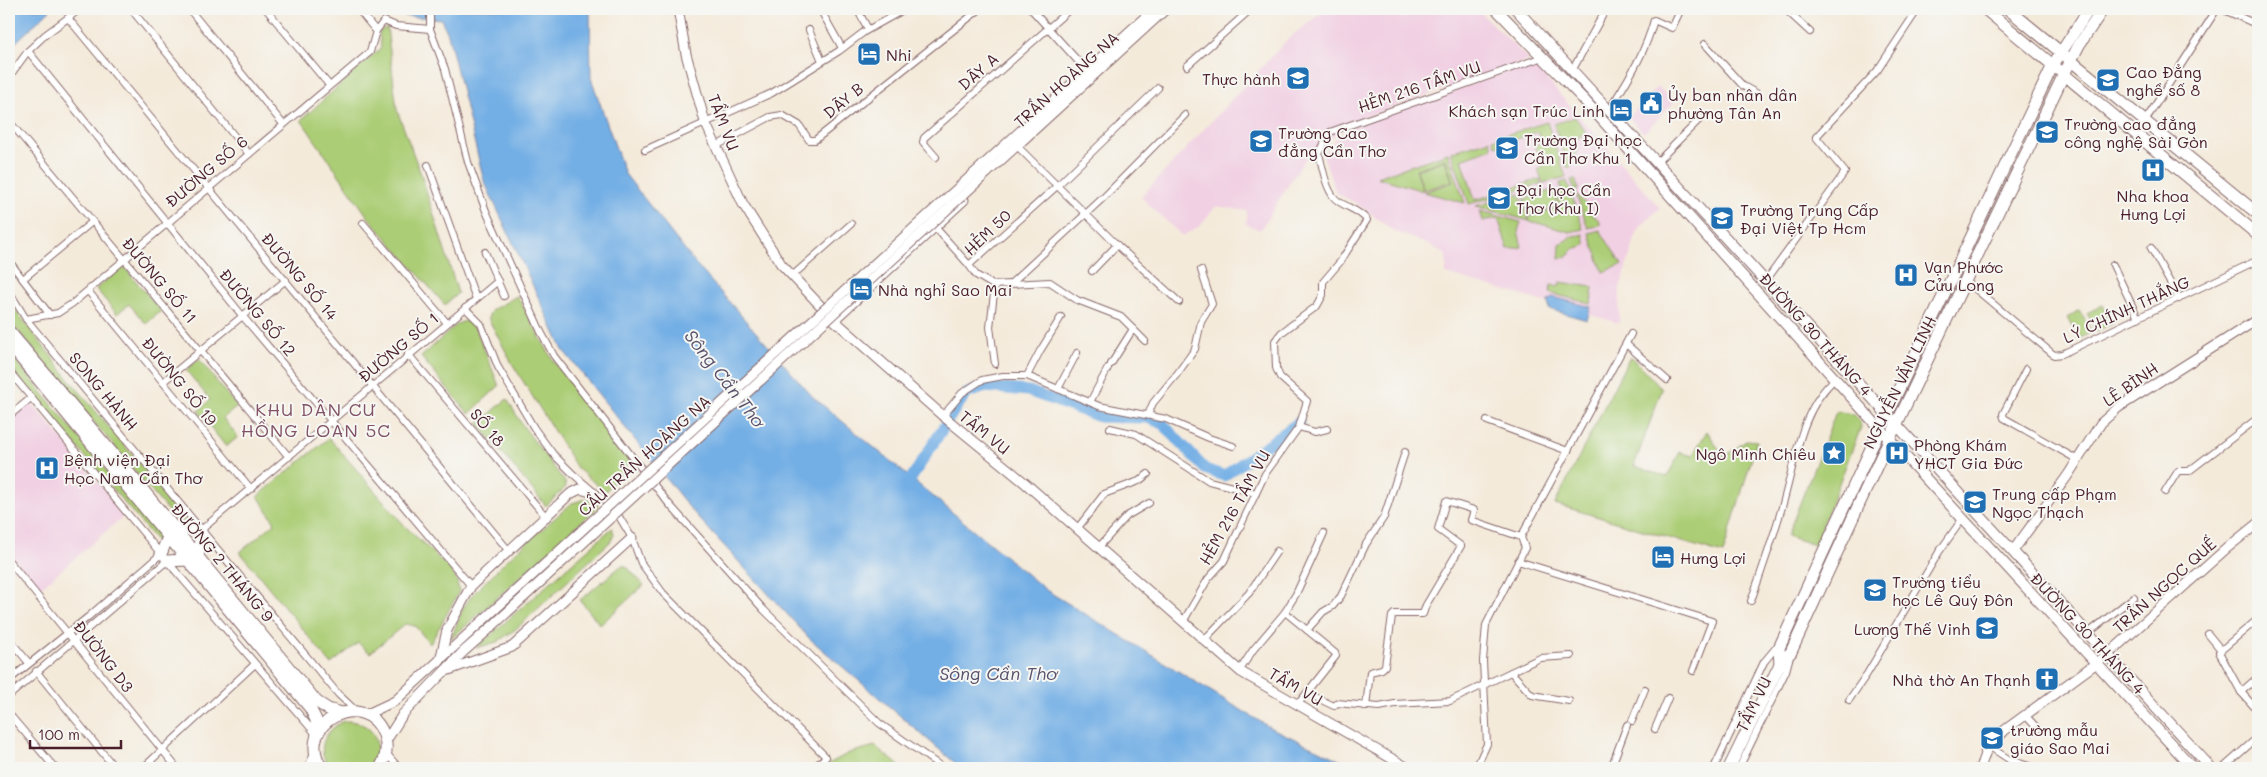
<svg xmlns="http://www.w3.org/2000/svg" width="2267" height="777" viewBox="0 0 2267 777" font-family="Mali,sans-serif">
<style>
.built{fill:#f1d0e3}
.green{fill:#abcd75;stroke:#7a7650}
.water{fill:#73afe5;stroke:#5e6788}
.lines{fill:none;stroke-linecap:round;stroke-linejoin:round}
.river{stroke:#73afe5;stroke-width:11}
.street-casing{stroke:#866668;stroke-width:8}
.secondary-casing{stroke:#866668;stroke-width:11}
.primary-casing{stroke:#866668;stroke-width:12}
.highway-casing{stroke:#866668;stroke-width:13}
.street{stroke:#fff;stroke-width:6}
.secondary{stroke:#fff;stroke-width:9}
.primary{stroke:#fff;stroke-width:10}
.highway{stroke:#fff;stroke-width:11}
.secondary-bridge-casing{stroke:#866668;stroke-width:11;stroke-linecap:butt}
.secondary-bridge{stroke:#fff;stroke-width:9}
.labels{text-anchor:middle;dominant-baseline:central;stroke-width:4;stroke-linejoin:round;paint-order:stroke}
.poi-label{font-size:16px;fill:#4a1f2b;stroke:#f6f6f2;text-anchor:start}
.street-label{font-size:16px;fill:#4a1f2b;stroke:#f6f6f2}
.water-label{font-size:18px;font-style:italic;fill:#58516c;stroke:#f6f6f2}
.neighbourhood-label{font-size:18px;letter-spacing:1px;fill:#815165;stroke:#f6f6f2}
</style>
<rect width="100%" height="100%" fill="#f6f6f2"/>
<filter id="ink" filterUnits="userSpaceOnUse"><feTurbulence type="fractalNoise" baseFrequency=".02" numOctaves="2"/><feDisplacementMap in="SourceGraphic" scale="10" xChannelSelector="R" yChannelSelector="G"/><feConvolveMatrix kernelMatrix="1 2 1 2 8 2 1 2 1" color-interpolation-filters="sRGB"/></filter>
<filter id="wash" filterUnits="userSpaceOnUse"><feTurbulence type="fractalNoise" baseFrequency=".0096" numOctaves="4" result="noise"/><feDisplacementMap in="SourceGraphic" scale="20" xChannelSelector="R" yChannelSelector="G"/><feGaussianBlur stdDeviation="1.12" result="paint"/><feColorMatrix in="noise" values="0 0 0 0 0 0 0 0 0 0 0 0 0 0 0 0 0 1.4 0 .05"/><feComposite in="paint" operator="in"/></filter>
<g filter="url(#wash)">
<rect width="100%" height="100%" fill="#f4eada"/>
<g class="built">
<polygon points="1327,9 1477,9 1529,60 1350,122 1304,160 1260,230 1246,224 1247,211 1216,206 1200,226 1182,236 1141,197 1290,37"/>
<polygon points="1532,63 1660,208 1638,229 1620,288 1619,323 1446,274 1446,255 1432,246 1394,231 1356,203 1336,193 1323,155 1336,138 1351,127"/>
<polygon points="1658,87 1674,102 1644,133 1628,117"/>
<polygon points="31,402 125,515 39,589 9,552 9,421"/>
</g>
<g class="green">
<polygon points="387,27 397,110 422,177 458,293 445,305 368,217 301,120 381,48 379,32"/>
<polygon points="1575,117 1586,132 1571,143 1578,153 1570,158 1572,165 1568,169 1554,124"/>
<polygon points="1547,122 1566,177 1543,183 1538,169 1543,167 1535,145 1542,142 1538,132 1496,146 1493,139"/>
<polygon points="1490,140 1492,148 1462,159 1475,200 1540,179 1541,184 1469,204 1451,152"/>
<polygon points="1448,153 1465,203 1424,192 1453,182 1446,159 1416,169 1423,191 1377,177"/>
<polygon points="1445,160 1452,181 1424,190 1417,170"/>
<polygon points="1575,179 1578,187 1576,193 1589,208 1588,211 1600,221 1600,225 1588,228 1571,180"/>
<polygon points="1567,181 1583,229 1570,232 1530,221 1529,217 1560,207 1556,194 1562,192 1560,183"/>
<polygon points="1553,190 1558,206 1529,215 1524,199"/>
<polygon points="1520,194 1529,221 1476,206"/>
<polygon points="1480,211 1521,222 1518,231 1522,247 1508,249 1498,218 1483,221"/>
<polygon points="1600,230 1622,265 1603,272 1589,233"/>
<polygon points="1583,234 1586,245 1573,249 1570,255 1559,259 1560,244 1571,237"/>
<polygon points="123,266 161,311 146,324 129,304 117,314 96,289"/>
<polygon points="1560,282 1593,287 1591,304 1550,293 1551,285 1559,287"/>
<polygon points="517,296 554,362 631,462 605,492 577,468 513,365 489,320 489,315 492,310"/>
<polygon points="9,302 69,379 188,522 177,520 167,510 11,322 9,319"/>
<polygon points="2103,305 2112,324 2096,331 2087,313"/>
<polygon points="2079,310 2092,332 2079,339 2067,318"/>
<polygon points="465,321 472,323 475,327 499,386 469,414 421,357 457,324"/>
<polygon points="9,352 163,540 159,544 9,366"/>
<polygon points="1630,356 1662,389 1634,466 1667,477 1680,452 1692,456 1707,431 1724,457 1747,440 1757,441 1723,554 1555,504"/>
<polygon points="199,359 237,407 223,418 238,437 226,447 198,411 210,400 186,370"/>
<polygon points="507,399 523,426 565,482 566,487 546,506 478,424"/>
<path d="M1836 412C1848 412 1859 414 1861 427L1815 545 1787 536Z"/>
<polygon points="329,438 406,527 451,570 457,581 459,592 430,644 415,626 405,624 370,653 358,643 331,664 240,552 275,523 258,496"/>
<polygon points="586,499 596,502 598,507 451,639 463,608 473,594 509,558 572,503"/>
<polygon points="612,528 614,534 611,541 516,629 497,642 476,648"/>
<polygon points="621,566 626,566 644,585 600,625 580,600"/>
<path d="M344 721C373 720 387 745 368 768H332C313 752 325 729 344 721Z"/>
<polygon points="875,746 902,768 821,768 849,753"/>
</g>
<g class="water">
<polygon points="9,9 51,9 17,41 9,52"/>
<polygon points="391,9 590,9 591,78 625,174 694,262 813,397 1046,590 1269,727 1358,768 961,768 809,638 693,512 563,350 484,181 448,34 441,19 405,16"/>
<polygon points="1553,297 1591,307 1587,320 1549,309 1548,301"/>
</g>
<g class="lines">
<polyline class="river" points="911,479 957,406 968,393 986,387 1028,391 1100,417 1148,418 1163,424 1205,469 1224,476 1299,422"/>
</g>
</g>
<g filter="url(#ink)">
<g class="lines">
<g class="street-casing">
<g id="street">
<polyline points="131,9 249,154"/>
<polyline points="189,9 283,124"/>
<polyline points="266,9 329,85"/>
<polyline points="358,9 376,31"/>
<polyline points="820,9 842,48"/>
<polyline points="857,9 868,29"/>
<polyline points="1031,9 1086,70"/>
<polyline points="1785,9 1810,32"/>
<polyline points="2222,9 2258,25"/>
<polyline points="68,18 509,551"/>
<polyline points="430,29 430,9"/>
<polyline points="809,30 822,61"/>
<polyline points="1705,44 1743,86 1756,93"/>
<polyline points="28,51 245,319 471,586"/>
<polyline points="1187,66 1251,9"/>
<polyline points="1572,71 1606,9"/>
<polyline points="9,77 28,51 45,35 80,9"/>
<path d="M1614 102C1631 75 1646 50 1654 20L1672 28 1681 9"/>
<polyline points="9,121 289,457"/>
<polyline points="2145,121 2217,9"/>
<polyline points="1016,145 1117,245 1179,302"/>
<polyline points="716,146 770,117 782,115 799,125 809,140 815,140 980,9"/>
<polyline points="645,150 772,93 839,51 864,32 905,9"/>
<polyline points="936,157 923,142 924,138 1070,9"/>
<polyline points="1656,163 1701,118"/>
<polyline points="428,165 476,299"/>
<polyline points="363,223 447,323"/>
<polyline points="935,227 969,265"/>
<polyline points="2151,248 2179,299"/>
<polyline points="485,252 504,296"/>
<polyline points="9,261 50,315"/>
<polyline points="2113,265 2138,318"/>
<polyline points="1092,271 1117,245"/>
<polyline points="792,276 851,224"/>
<polyline points="23,279 92,222"/>
<polyline points="1966,281 2054,355 2062,354 2258,260"/>
<polyline points="1765,282 1845,172 1816,137 1877,71 1918,9"/>
<polyline points="1009,285 1104,197 1185,115"/>
<polyline points="9,291 26,319 338,694 356,711"/>
<polyline points="88,291 251,489"/>
<polyline points="465,308 481,324 498,367 534,428 553,454 573,474 615,510 632,538 641,563 663,593 826,757 813,768"/>
<polyline points="26,319 58,313 73,303 370,52 376,31 384,21 396,26 430,29 445,69 468,162 486,211 541,332 554,356 669,504 764,610 879,723 943,768"/>
<polyline points="1145,341 1121,317 1077,300 1050,282 993,285 976,275 969,265 1057,186 1158,88"/>
<polyline points="1626,344 1667,380"/>
<polyline points="408,354 547,518"/>
<polyline points="995,364 990,327 995,285"/>
<polyline points="1111,364 1133,329"/>
<polyline points="2026,369 2003,414 2004,418 2078,460"/>
<polyline points="9,371 161,554 315,733"/>
<polyline points="1027,376 1040,351 1061,317"/>
<polyline points="163,382 286,280"/>
<polyline points="1058,389 1077,353"/>
<polyline points="1090,402 1108,368"/>
<polyline points="1148,415 1153,403 1177,374 1195,349 1201,322 1212,304 1201,270"/>
<polyline points="9,416 31,398"/>
<polyline points="943,416 962,393 982,380 1003,376 1027,376 1099,406 1166,419 1209,438 1233,446"/>
<polyline points="1487,421 1568,451"/>
<polyline points="1299,427 1315,432 1327,429"/>
<polyline points="1110,428 1136,434 1209,481 1256,493"/>
<polyline points="2165,492 2178,471 2189,471 2258,418"/>
<polyline points="1077,529 1104,494 1139,481 1148,474"/>
<polyline points="201,530 498,281"/>
<polyline points="1098,548 1127,516 1149,503"/>
<polyline points="9,561 177,768"/>
<polyline points="1518,561 1712,621 1693,671"/>
<path d="M1751 601C1762 570 1773 538 1782 507 1795 463 1800 409 1836 378"/>
<polyline points="1285,612 1296,594 1324,533"/>
<path d="M1183 622 1208 579 1224 561 1265 474 1299 427 1307 401 1280 377 1276 368 1275 341 1281 333 1317 306 1323 295V282L1340 262 1367 220C1359 210 1348 208 1338 201 1326 193 1323 168 1319 154L1330 132 1543 57"/>
<polyline points="1307,630 1323,612 1333,606 1341,596 1366,544 1384,517 1405,452"/>
<polyline points="2087,634 2134,597"/>
<polyline points="2208,634 2221,650"/>
<polyline points="9,639 29,663"/>
<polyline points="1204,640 1249,593 1277,551"/>
<polyline points="1240,670 1253,650 1285,612 1335,653 1336,656 1298,704"/>
<polyline points="36,671 115,768"/>
<polyline points="1511,672 1532,695 1569,701"/>
<polyline points="2258,677 2241,692 2258,711"/>
<polyline points="9,680 88,617 161,554"/>
<polyline points="2241,692 2219,652 2258,619"/>
<polyline points="1307,693 1334,706 1337,703 1379,707 1395,704 1450,701 1540,658 1571,656"/>
<polyline points="9,696 167,561"/>
<polyline points="1849,700 1867,674 1939,552 1963,518"/>
<polyline points="1366,707 1370,672 1382,669 1385,666 1392,616 1394,614 1423,614 1426,605 1461,546 1438,529 1446,501 1474,510 1471,520 1521,537"/>
<polyline points="9,714 55,768"/>
<polyline points="2025,715 2038,729"/>
<polyline points="1632,721 1645,689"/>
<polyline points="1655,729 1668,698"/>
<polyline points="1990,747 2010,760 2035,768"/>
<polyline points="386,753 399,768"/>
<polyline points="143,768 255,664"/>
<polyline points="1476,768 1487,744 1483,661 1486,625 1525,548 1521,537 1631,334"/>
<polyline points="1611,768 1627,725"/>
<polyline points="1714,768 1764,662 1779,644"/>
<polyline points="1739,768 1786,671 1790,656"/>
<polyline points="2223,768 2258,737"/>
</g>
</g>
<g class="secondary-casing">
<g id="secondary">
<polyline points="678,9 686,54 705,122 743,204 781,264 834,320 943,416 1025,483 1241,672 1408,768"/>
<polyline points="982,166 1154,9"/>
<polyline points="987,173 1166,9"/>
<polyline points="834,320 964,200"/>
<polyline points="2013,551 2068,475 2101,423 2119,407 2258,319"/>
<polyline points="440,661 447,630 471,586 570,494 580,489 594,493"/>
<polyline points="446,671 512,647 632,538"/>
<polyline points="365,715 395,701 480,623"/>
<polyline points="386,741 403,714 463,652 488,630"/>
<polyline points="309,768 316,753"/>
<polyline points="1980,768 1986,751 2005,730 2106,656 2227,548 2258,523"/>
</g>
</g>
<g class="primary-casing">
<g id="primary">
<polyline points="1496,9 1586,102 1880,429 2193,768"/>
<polyline points="1516,9 2211,768"/>
</g>
</g>
<g class="highway-casing">
<g id="highway">
<polyline points="1985,9 2258,235"/>
<polyline points="2008,9 2258,214"/>
<polyline points="9,331 125,468 317,702 328,709 342,713"/>
<polyline points="9,344 310,708 316,720 317,735"/>
<polyline points="173,527 201,530 198,558"/>
<polyline points="161,554 168,537"/>
<polyline points="167,561 188,560"/>
<polyline points="1780,664 1779,648 1880,429 2053,65 2089,9"/>
<path d="M322 768C292 723 366 686 384 735 388 746 386 758 380 768"/>
<polyline points="1729,768 1780,664 1791,652 1878,463 2064,74 2079,45 2103,9"/>
</g>
</g>
<use href="#street" class="street"/>
<use href="#secondary" class="secondary"/>
<use href="#primary" class="primary"/>
<use href="#highway" class="highway"/>
<g class="secondary-bridge-casing">
<g id="secondary-bridge">
<polyline points="480,623 982,166"/>
<polyline points="488,630 987,173"/>
</g>
</g>
<use href="#secondary-bridge" class="secondary-bridge"/>
</g>
</g>
<defs>
<g id="hotel-square" transform="scale(1.25)"><rect x="-9" y="-9" width="18" height="18" rx="4" fill="#1f6fb2" stroke="#f6f6f2"/><path d="M-6-4.5h1.5V1H6V5H4.5V3h-9V5H-6ZM-4 0a1.8 1.8 0 1 1 3.6 0ZM.5 0V-2.5h3Q6-2.5 6 0Z" fill="#fff"/></g>
<g id="school-square" transform="scale(1.25)"><rect x="-9" y="-9" width="18" height="18" rx="4" fill="#1f6fb2" stroke="#f6f6f2"/><path d="M0-5L7-2L0 1L-7-2ZM-4 1L0 2.5L4 1V4Q0 6-4 4Z" fill="#fff"/></g>
<g id="civic-square" transform="scale(1.25)"><rect x="-9" y="-9" width="18" height="18" rx="4" fill="#1f6fb2" stroke="#f6f6f2"/><path d="M-.6-6.5H3V-4.5H.6V-3L4-1V1h2V6H-6V1h2V-1L-.6-3ZM-1.2 2.5V6h2.4V2.5Z" fill="#fff"/></g>
<g id="university-square" transform="scale(1.25)"><rect x="-9" y="-9" width="18" height="18" rx="4" fill="#1f6fb2" stroke="#f6f6f2"/><path d="M0-5L7-2L0 1L-7-2ZM-4 1L0 2.5L4 1V4Q0 6-4 4Z" fill="#fff"/></g>
<g id="hospital-square" transform="scale(1.25)"><rect x="-9" y="-9" width="18" height="18" rx="4" fill="#1f6fb2" stroke="#f6f6f2"/><path d="M-5-5h3v3.5h4V-5h3V5h-3V1.5h-4V5h-3Z" fill="#fff"/></g>
<g id="sight-square" transform="scale(1.25)"><rect x="-9" y="-9" width="18" height="18" rx="4" fill="#1f6fb2" stroke="#f6f6f2"/><path d="M0-6L1.8-2.2L6-1.7L2.9 1.2L3.7 5.4L0 3.3L-3.7 5.4L-2.9 1.2L-6-1.7L-1.8-2.2Z" fill="#fff"/></g>
<g id="church-square" transform="scale(1.25)"><rect x="-9" y="-9" width="18" height="18" rx="4" fill="#1f6fb2" stroke="#f6f6f2"/><path d="M-1.2-6h2.4v3.5h3.3v2.4h-3.3V6h-2.4V-.1h-3.3v-2.4h3.3Z" fill="#fff"/></g>
</defs>
<g fill-rule="evenodd">
<use href="#hotel-square" x="869" y="54"/>
<use href="#school-square" x="1298" y="78"/>
<use href="#school-square" x="2108" y="80"/>
<use href="#civic-square" x="1651" y="103"/>
<use href="#hotel-square" x="1621" y="110"/>
<use href="#university-square" x="2047" y="132"/>
<use href="#university-square" x="1261" y="141"/>
<use href="#university-square" x="1507" y="148"/>
<use href="#hospital-square" x="2153" y="170"/>
<use href="#university-square" x="1499" y="198"/>
<use href="#university-square" x="1722" y="218"/>
<use href="#hospital-square" x="1906" y="275"/>
<use href="#hotel-square" x="861" y="289"/>
<use href="#sight-square" x="1834" y="453"/>
<use href="#hospital-square" x="1897" y="453"/>
<use href="#hospital-square" x="47" y="468"/>
<use href="#school-square" x="1975" y="502"/>
<use href="#hotel-square" x="1663" y="557"/>
<use href="#school-square" x="1875" y="590"/>
<use href="#school-square" x="1987" y="628"/>
<use href="#church-square" x="2047" y="679"/>
<use href="#school-square" x="1992" y="738"/>
</g>
<g class="labels">
<g class="poi-label">
<text x="886" y="54">Nhi</text>
<text x="2126" y="71">Cao Đẳng<tspan x="2126" dy="18">nghề số 8</tspan></text>
<text x="1280" y="78" text-anchor="end">Thực hành</text>
<text x="1668" y="94">Ủy ban nhân dân<tspan x="1668" dy="18">phường Tân An</tspan></text>
<text x="1604" y="110" text-anchor="end">Khách sạn Trúc Linh</text>
<text x="2064" y="123">Trường cao đẳng<tspan x="2064" dy="18">công nghệ Sài Gòn</tspan></text>
<text x="1278" y="132">Trường Cao<tspan x="1278" dy="18">đẳng Cần Thơ</tspan></text>
<text x="1524" y="139">Trường Đại học<tspan x="1524" dy="18">Cần Thơ Khu 1</tspan></text>
<text x="1516" y="189">Đại học Cần<tspan x="1516" dy="18">Thơ (Khu I)</tspan></text>
<text x="2153" y="195" text-anchor="middle">Nha khoa<tspan x="2153" dy="18">Hưng Lợi</tspan></text>
<text x="1740" y="209">Trường Trung Cấp<tspan x="1740" dy="18">Đại Việt Tp Hcm</tspan></text>
<text x="1924" y="266">Vạn Phước<tspan x="1924" dy="18">Cửu Long</tspan></text>
<text x="878" y="289">Nhà nghỉ Sao Mai</text>
<text x="1914" y="444">Phòng Khám<tspan x="1914" dy="18">YHCT Gia Đức</tspan></text>
<text x="1816" y="453" text-anchor="end">Ngô Minh Chiêu</text>
<text x="64" y="459">Bệnh viện Đại<tspan x="64" dy="18">Học Nam Cần Thơ</tspan></text>
<text x="1992" y="493">Trung cấp Phạm<tspan x="1992" dy="18">Ngọc Thạch</tspan></text>
<text x="1680" y="557">Hưng Lợi</text>
<text x="1892" y="581">Trường tiểu<tspan x="1892" dy="18">học Lê Quý Đôn</tspan></text>
<text x="1970" y="628" text-anchor="end">Lương Thế Vinh</text>
<text x="2030" y="679" text-anchor="end">Nhà thờ An Thạnh</text>
<text x="2010" y="729">trường mẫu<tspan x="2010" dy="18">giáo Sao Mai</tspan></text>
</g>
<g class="street-label">
<text transform="translate(978 71) rotate(-41)">DÃY A</text>
<text transform="translate(1066 79) rotate(-42)">TRẦN HOÀNG NA</text>
<text transform="translate(1419 86) rotate(-19)">HẺM 216 TẦM VU</text>
<text transform="translate(843 100) rotate(-39)">DÃY B</text>
<text transform="translate(724 122) rotate(69)">TẦM VU</text>
<text transform="translate(206 171) rotate(-40)">ĐƯỜNG SỐ 6</text>
<text transform="translate(987 232) rotate(-44)">HẺM 50</text>
<text transform="translate(300 276) rotate(50)">ĐƯỜNG SỐ 14</text>
<text transform="translate(160 280) rotate(50)">ĐƯỜNG SỐ 11</text>
<text transform="translate(2126 309) rotate(-25)">LÝ CHÍNH THẮNG</text>
<text transform="translate(258 312) rotate(50)">ĐƯỜNG SỐ 12</text>
<text transform="translate(1816 334) rotate(48)">ĐƯỜNG 30 THÁNG 4</text>
<text transform="translate(398 347) rotate(-40)">ĐƯỜNG SỐ 1</text>
<text transform="translate(180 381) rotate(51)">ĐƯỜNG SỐ 19</text>
<text transform="translate(1899 382) rotate(-64)">NGUYỄN VĂN LINH</text>
<text transform="translate(2130 384) rotate(-35)">LÊ BÌNH</text>
<text transform="translate(104 391) rotate(50)">SONG HÀNH</text>
<text transform="translate(488 427) rotate(50)">SỐ 18</text>
<text transform="translate(985 432) rotate(39)">TẦM VU</text>
<text transform="translate(644 455) rotate(-42)">CẦU TRẦN HOÀNG NA</text>
<text transform="translate(1234 507) rotate(-61)">HẺM 216 TẦM VU</text>
<text transform="translate(223 562) rotate(50)">ĐƯỜNG 2 THÁNG 9</text>
<text transform="translate(2164 585) rotate(-42)">TRẦN NGỌC QUẾ</text>
<text transform="translate(2088 633) rotate(47)">ĐƯỜNG 30 THÁNG 4</text>
<text transform="translate(104 656) rotate(52)">ĐƯỜNG D3</text>
<text transform="translate(1296 686) rotate(30)">TẦM VU</text>
<text transform="translate(1753 704) rotate(-64)">TẦM VU</text>
</g>
<g class="water-label">
<text transform="translate(725 378) rotate(52)">Sông Cần Thơ</text>
<text x="998" y="673">Sông Cần Thơ</text>
</g>
<g class="neighbourhood-label">
<text x="316" y="409">KHU DÂN CƯ<tspan x="316" dy="21">HỒNG LOAN 5C</tspan></text>
</g>
</g>
<rect width="2267" height="777" fill="none" stroke="#f6f6f2" stroke-width="30"/>
<path d="M30 740v8h91v-8" fill="none" stroke="#4a1f2b" stroke-width="2.5"/>
<text x="38" y="740" font-size="15" fill="#4a1f2b" stroke="#f6f6f2" stroke-width="4" paint-order="stroke">100 m</text>
</svg>
